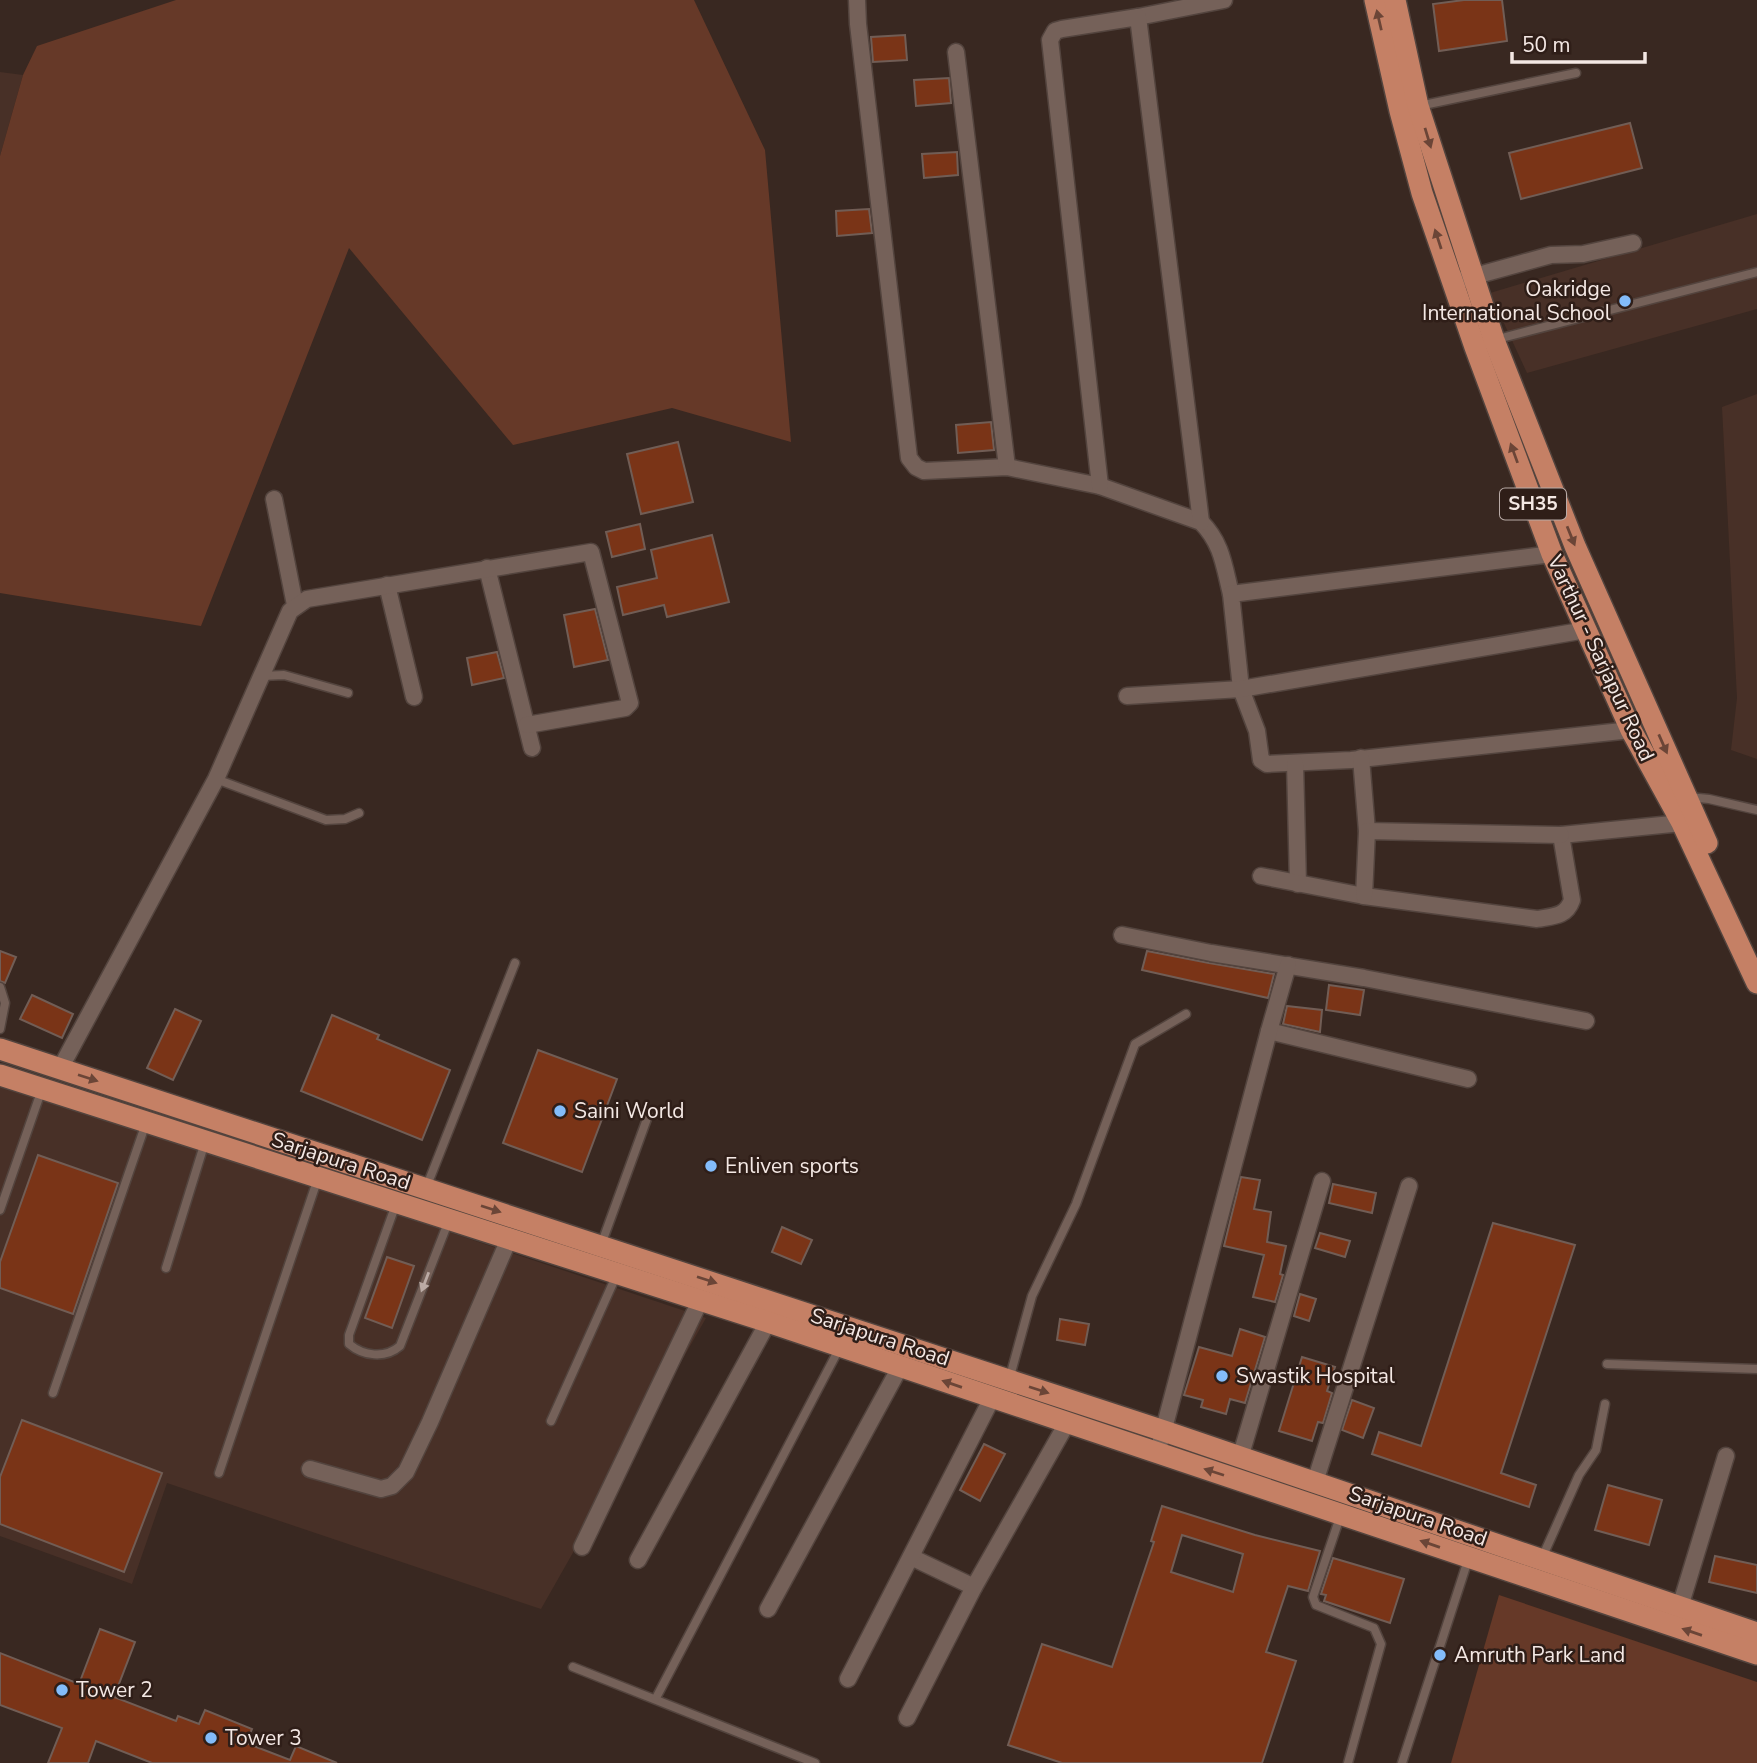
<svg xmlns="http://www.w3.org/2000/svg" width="1757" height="1763" viewBox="0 0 1757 1763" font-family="'Nunito Sans',sans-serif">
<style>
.built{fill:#483027}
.green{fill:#663928}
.building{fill:#7a3417;stroke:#715d55;stroke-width:2;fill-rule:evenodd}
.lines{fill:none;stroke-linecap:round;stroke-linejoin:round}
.lane-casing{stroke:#53443e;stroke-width:11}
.street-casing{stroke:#53443e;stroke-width:19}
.primary-casing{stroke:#53443e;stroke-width:24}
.lane{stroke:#756159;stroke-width:8}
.street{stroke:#756159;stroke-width:16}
.primary{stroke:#c58065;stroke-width:21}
.oneway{fill:#6b4537}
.oneway2{fill:#bbaba5}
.poi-dot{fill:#83bcfa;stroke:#2f1e18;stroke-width:2.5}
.labels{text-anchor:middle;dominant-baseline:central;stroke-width:5;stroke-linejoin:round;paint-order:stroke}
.shield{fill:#2f1e18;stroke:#b9aba7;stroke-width:2}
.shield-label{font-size:19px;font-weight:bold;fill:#f4e8e4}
.poi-label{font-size:21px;fill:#f4e8e4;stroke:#2f1e18;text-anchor:start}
.street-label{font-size:21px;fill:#f4e8e4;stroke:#2f1e18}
</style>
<rect width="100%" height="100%" fill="#392821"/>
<g class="built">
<polygon points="0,72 23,75 0,156"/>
<polygon points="1757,214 1757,309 1527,373 1490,293"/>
<polygon points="1757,394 1757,759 1731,750 1737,698 1722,407"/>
<polygon points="0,1082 706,1318 541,1609 167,1483 132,1584 0,1536"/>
</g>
<g class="green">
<polygon points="176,0 694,0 765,150 791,442 672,408 513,445 349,248 201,626 0,593 0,156 23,75 37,46"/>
<polygon points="1499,1595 1757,1682 1757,1763 1451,1763"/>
</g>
<g class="building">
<polygon points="1464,0 1502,0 1507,41 1439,51 1433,4"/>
<polygon points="905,35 907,60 873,62 871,37"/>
<polygon points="949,78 951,103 916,106 914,80"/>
<polygon points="1630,123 1642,168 1521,199 1509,153"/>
<polygon points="957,152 958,175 924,178 922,154"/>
<polygon points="869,209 872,233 837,236 836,211"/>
<polygon points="991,422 994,450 958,453 956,425"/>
<polygon points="678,442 693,502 641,514 627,454"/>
<polygon points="640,524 645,549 612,557 606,532"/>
<polygon points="712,535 729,602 667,617 664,605 623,615 617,587 657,578 651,550"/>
<polygon points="595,609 608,660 574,667 564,615"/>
<polygon points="497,652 504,678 472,685 467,658"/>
<polygon points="0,951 16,957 5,983 0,981"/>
<polygon points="1147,951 1209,963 1274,974 1268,998 1142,970"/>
<polygon points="1329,985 1364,990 1360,1015 1326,1010"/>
<polygon points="32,995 73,1014 62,1038 20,1019"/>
<polygon points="1287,1006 1322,1010 1320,1032 1283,1024"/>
<polygon points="175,1009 201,1021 173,1080 147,1068"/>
<polygon points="332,1015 379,1035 377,1039 450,1070 422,1140 301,1091"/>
<polygon points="538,1050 617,1079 582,1172 503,1143"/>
<polygon points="38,1155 118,1183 73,1314 0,1288 0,1262"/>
<polygon points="1241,1177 1260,1180 1254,1209 1271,1212 1267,1242 1286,1246 1280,1274 1283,1275 1275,1302 1253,1297 1264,1255 1224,1246"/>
<polygon points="1333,1184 1376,1193 1372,1213 1329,1203"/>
<polygon points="1493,1223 1575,1245 1501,1473 1536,1485 1529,1507 1372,1454 1379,1432 1421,1446"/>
<polygon points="782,1227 812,1240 801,1264 772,1252"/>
<polygon points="1320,1233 1350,1241 1345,1257 1315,1248"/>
<polygon points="387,1257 414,1266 392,1328 365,1318"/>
<polygon points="1300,1294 1316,1299 1309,1321 1294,1316"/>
<polygon points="1060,1319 1089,1324 1085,1345 1057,1340"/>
<polygon points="1240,1329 1265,1337 1245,1403 1230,1399 1226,1414 1201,1407 1203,1400 1184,1395 1199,1347 1232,1356"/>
<polygon points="1302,1357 1335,1367 1327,1391 1332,1393 1323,1423 1318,1422 1312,1441 1279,1431"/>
<polygon points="1352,1400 1374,1408 1363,1438 1342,1430"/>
<polygon points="22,1420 162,1473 124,1572 0,1524 0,1477"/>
<polygon points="984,1444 1005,1454 980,1501 960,1490"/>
<polygon points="1608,1485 1662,1500 1649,1545 1595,1530"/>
<path d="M1162 1506 1255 1535 1320 1551 1308 1591 1288 1586 1266 1652 1296 1661 1262 1763H1062L1008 1745 1042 1644 1112 1667 1154 1542 1151 1541ZM1182 1535 1243 1554 1233 1592 1171 1572Z"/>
<polygon points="1715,1556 1757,1565 1757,1593 1709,1582"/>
<polygon points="1333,1558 1404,1579 1390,1623 1324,1601 1326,1595 1321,1594"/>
<polygon points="100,1629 135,1642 114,1697 176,1721 178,1716 199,1724 205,1710 252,1729 246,1743 290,1760 296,1746 337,1763 152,1763 96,1741 88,1763 48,1763 62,1728 0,1705 0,1653 79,1684"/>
</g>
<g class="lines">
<g class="lane-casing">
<g id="lane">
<polyline points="1419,106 1576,73"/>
<polyline points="1494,340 1757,272"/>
<polyline points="261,676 284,675 348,693"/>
<polyline points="216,779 326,820 345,819 359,813"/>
<polyline points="1688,797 1709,799 1757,810"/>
<polyline points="0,987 5,1003 0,1029"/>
<polyline points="426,1188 515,963"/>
<path d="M396 1204 349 1335V1344C363 1356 385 1359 400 1346L449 1220"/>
<polyline points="0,1210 42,1089"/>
<polyline points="601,1245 648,1116"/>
<polyline points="166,1268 205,1142"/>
<polyline points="1607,1364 1757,1369"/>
<polyline points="1009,1380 1032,1296 1076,1204 1135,1044 1186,1014"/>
<polyline points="53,1393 146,1123"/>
<polyline points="551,1421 617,1274"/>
<polyline points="219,1473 318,1178"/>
<polyline points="1340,1517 1313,1597 1316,1605 1374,1628 1381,1644 1348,1763"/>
<polyline points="1542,1558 1579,1475 1596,1450 1605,1404"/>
<polyline points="573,1667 815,1763"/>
<polyline points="656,1698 840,1347"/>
<polyline points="1402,1763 1469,1557"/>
</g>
</g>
<g class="street-casing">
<g id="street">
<path d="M857 0 858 24 909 458 916 467 924 471 1007 467 1100 486 1201 522C1222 543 1224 566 1231 594"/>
<polyline points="1138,17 1224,0"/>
<polyline points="956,52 1007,467"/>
<polyline points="1464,279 1551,255 1583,254 1633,243"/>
<polyline points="1100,486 1050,40 1055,31 1062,29 1138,17 1201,522"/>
<polyline points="274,499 295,605"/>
<polyline points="1552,554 1231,594 1241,689 1257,731 1261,760 1267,764 1351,760 1631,730"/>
<polyline points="487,568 532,748"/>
<polyline points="387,585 414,697"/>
<polyline points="1127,696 1241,689 1586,630"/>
<polyline points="1361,758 1367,831"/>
<polyline points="1295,763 1298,884"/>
<path d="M1261 876 1364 896 1537 919C1553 916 1566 917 1572 900L1561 835 1682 823"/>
<polyline points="1364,896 1367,831 1561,835"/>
<polyline points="1122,935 1211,953 1364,978 1586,1021"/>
<polyline points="1269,1031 1468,1079"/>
<polyline points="60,1069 216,779 290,611 307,599 591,552 630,703 625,708 527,725"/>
<polyline points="1161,1440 1269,1031 1288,965"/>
<polyline points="1240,1458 1322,1181"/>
<polyline points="310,1469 381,1489 392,1486 406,1472 430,1422 509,1239"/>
<polyline points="1315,1482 1409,1186"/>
<polyline points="582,1547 700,1301"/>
<polyline points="911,1557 974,1587"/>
<polyline points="638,1560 768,1322"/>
<polyline points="1680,1607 1726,1456"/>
<polyline points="768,1609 900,1367"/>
<polyline points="848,1679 992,1398"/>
<polyline points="907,1718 974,1587 1067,1423"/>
</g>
</g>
<g class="primary-casing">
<g id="primary">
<polyline points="1375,0 1400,111 1422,193 1475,347 1552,554 1631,730 1682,823 1757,983"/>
<polyline points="1395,0 1418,106 1494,340 1575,546 1707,843"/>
<polyline points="0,1049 1164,1431 1757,1633"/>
<polyline points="0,1075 768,1322 1757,1654"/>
</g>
</g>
<use href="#lane" class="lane"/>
<use href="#street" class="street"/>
<use href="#primary" class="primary"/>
</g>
<defs><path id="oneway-solid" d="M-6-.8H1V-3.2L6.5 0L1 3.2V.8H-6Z" transform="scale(1.75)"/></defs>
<g class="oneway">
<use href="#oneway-solid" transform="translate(1379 20) rotate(-103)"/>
<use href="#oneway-solid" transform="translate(1428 138) rotate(73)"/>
<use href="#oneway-solid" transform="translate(1438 239) rotate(-108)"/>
<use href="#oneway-solid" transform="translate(1514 453) rotate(-110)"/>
<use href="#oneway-solid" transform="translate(1571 536) rotate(68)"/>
<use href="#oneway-solid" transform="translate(1663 744) rotate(66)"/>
<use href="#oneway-solid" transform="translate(88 1078) rotate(18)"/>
<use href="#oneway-solid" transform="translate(491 1209) rotate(18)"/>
<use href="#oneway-solid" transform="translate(707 1280) rotate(18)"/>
<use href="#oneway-solid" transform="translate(952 1384) rotate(-161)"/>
<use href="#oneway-solid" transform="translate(1039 1390) rotate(18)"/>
<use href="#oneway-solid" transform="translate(1214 1472) rotate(-162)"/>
<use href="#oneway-solid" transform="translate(1430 1544) rotate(-161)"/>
<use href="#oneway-solid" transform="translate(1692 1632) rotate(-161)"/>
</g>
<use class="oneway2" href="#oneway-solid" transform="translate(425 1282) rotate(111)"/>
<g class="poi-dot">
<circle cx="1625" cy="301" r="7"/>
<circle cx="560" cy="1111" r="7"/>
<circle cx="711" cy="1166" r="7"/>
<circle cx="1222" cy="1376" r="7"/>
<circle cx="1440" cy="1655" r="7"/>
<circle cx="62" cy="1690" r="7"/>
<circle cx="211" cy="1738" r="7"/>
</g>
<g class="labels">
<rect class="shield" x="1500" y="488.5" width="66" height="31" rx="5"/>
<g class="shield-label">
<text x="1533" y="504">SH35</text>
</g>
<g class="poi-label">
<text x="1611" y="289" text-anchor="end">Oakridge<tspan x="1611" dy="24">International School</tspan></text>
<text x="574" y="1111">Saini World</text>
<text x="725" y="1166">Enliven sports</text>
<text x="1236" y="1376">Swastik Hospital</text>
<text x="1454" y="1655">Amruth Park Land</text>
<text x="76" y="1690">Tower 2</text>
<text x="225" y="1738">Tower 3</text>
</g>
<g class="street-label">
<text transform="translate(1601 658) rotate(65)">Varthur - Sarjapur Road</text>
<text transform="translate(341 1161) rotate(18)">Sarjapura Road</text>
<text transform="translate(880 1337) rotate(18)">Sarjapura Road</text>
<text transform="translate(1418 1516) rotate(19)">Sarjapura Road</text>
</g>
</g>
<path d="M1512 52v10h133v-10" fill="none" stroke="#f4e8e4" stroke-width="3.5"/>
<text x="1522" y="52" font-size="21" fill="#f4e8e4" stroke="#2f1e18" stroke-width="5" paint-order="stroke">50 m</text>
</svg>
